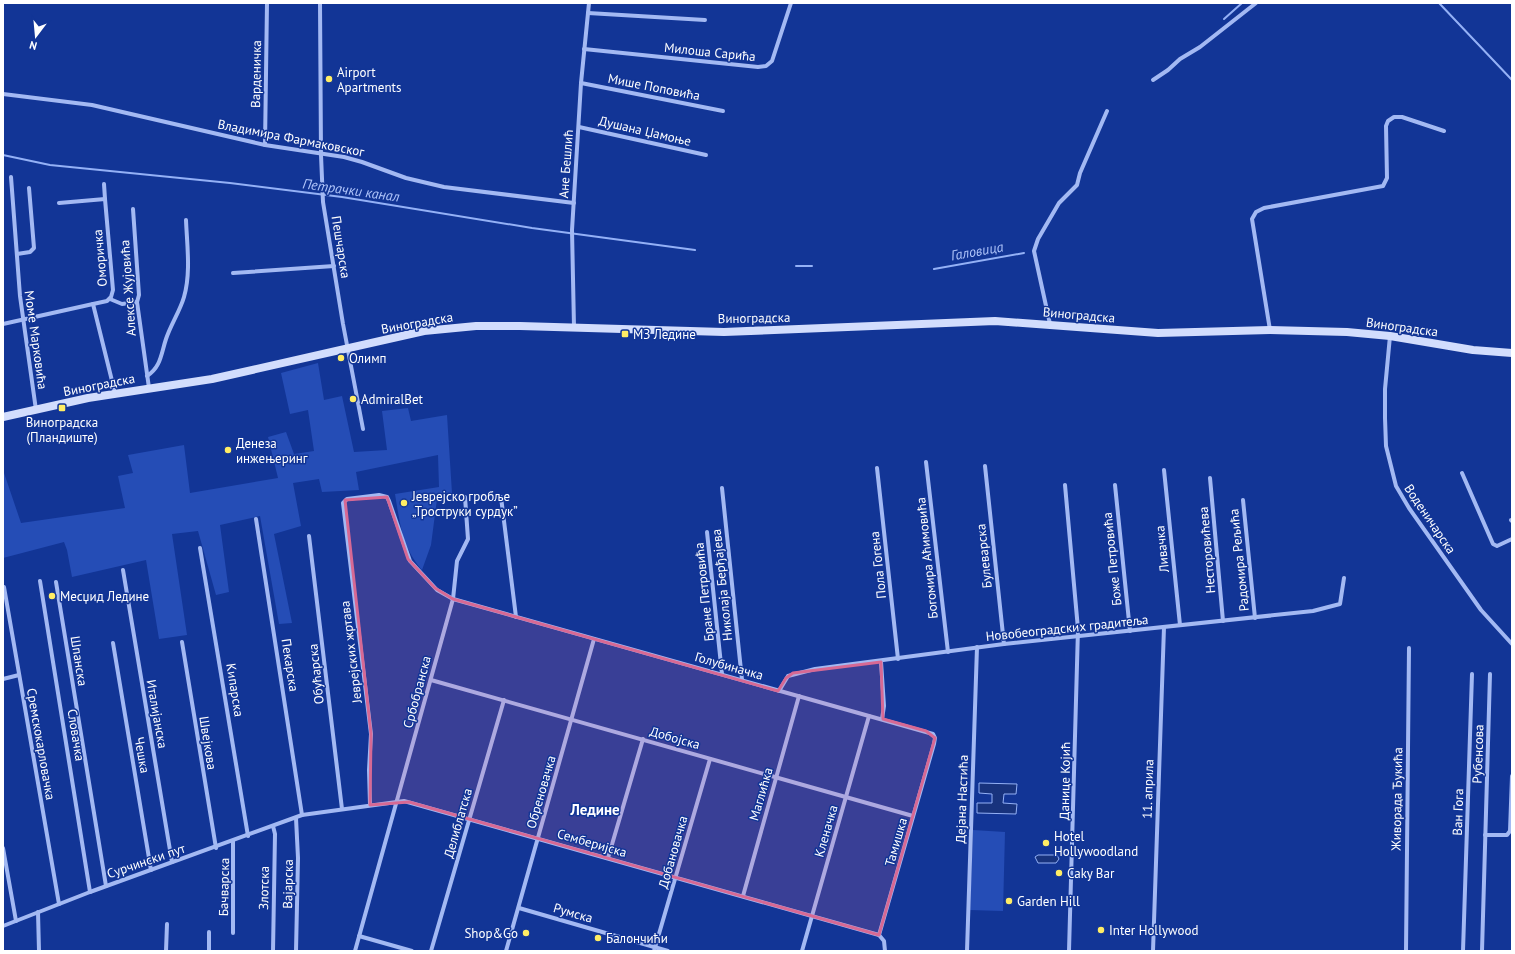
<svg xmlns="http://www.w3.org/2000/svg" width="1515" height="954" viewBox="0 0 1515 954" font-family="'PT Sans',sans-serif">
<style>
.green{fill:#254db6}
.water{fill:#18337d;stroke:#94b1f6}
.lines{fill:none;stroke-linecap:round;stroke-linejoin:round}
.stream{stroke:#94b1f6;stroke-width:2}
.street{stroke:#a3b9f3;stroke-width:4}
.secondary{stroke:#d2ddfd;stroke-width:8}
.marked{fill:#d76994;fill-opacity:0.2;stroke:#d76994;stroke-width:3;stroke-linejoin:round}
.poi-dot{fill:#ffed65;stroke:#123596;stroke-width:1.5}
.labels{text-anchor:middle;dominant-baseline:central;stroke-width:3;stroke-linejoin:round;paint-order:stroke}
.street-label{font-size:13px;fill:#fff;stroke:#123596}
.poi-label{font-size:13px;fill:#fff;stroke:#123596;text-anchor:start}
.water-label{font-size:14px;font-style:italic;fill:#afc4fa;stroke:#123596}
.quarter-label{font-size:15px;font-weight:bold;fill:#fff;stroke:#123596}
</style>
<rect width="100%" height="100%" fill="#123596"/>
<g class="green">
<path d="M318 363 324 400 342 396 354 452 387 450 382 411 408 408 411 421 447 415 452 493 443 494 437 499 431 545 422 570C402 547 400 524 395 494L439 487 438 455 356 472 359 490 322 492 319 479 293 483 301 526 274 534 292 623 279 624 260 516 220 525 229 592 216 595 198 531 172 534 187 635 159 639 146 560 72 577 67 550 64 542 3 558V470L21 523 125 508 118 476 133 473 128 455 184 445 190 493 278 478 268 437 286 432 294 454 314 451 308 410 290 414 281 373Z"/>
<polygon points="973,830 1005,832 1003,911 970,910"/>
</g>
<g class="water">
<polygon points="979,783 1017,784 1016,794 1004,794 1003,803 1017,804 1016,814 977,813 977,803 992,803 992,794 979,793"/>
<polygon points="1038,855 1057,855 1059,859 1056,863 1038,863 1035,857"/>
</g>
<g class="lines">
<g class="stream">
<polyline points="1439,3 1512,80"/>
<polyline points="1224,19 1242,3"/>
<polyline points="3,155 50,165 230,183 342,197 532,228 695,250"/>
<polyline points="796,266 812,266"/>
<polyline points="934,269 1024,253"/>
</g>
<g class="street">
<polyline points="320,3 321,155 323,202 343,324 363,429"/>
<polyline points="588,13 705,20"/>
<polyline points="584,49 758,67 766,66 772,61 791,3"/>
<polyline points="1153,80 1168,70 1180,59 1200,47 1256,3"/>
<polyline points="581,83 723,111"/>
<polyline points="3,94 92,105 265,145 344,157 362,162 406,178 444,187 574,203"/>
<polyline points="579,127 706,155"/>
<polyline points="265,145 267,3"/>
<polyline points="11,177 20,296 36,410"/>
<polyline points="104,184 105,199"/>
<polyline points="133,209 139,295 137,302 149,388"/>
<polyline points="17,254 30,252 34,248 29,188"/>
<polyline points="233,273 334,266"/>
<polyline points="110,299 122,304 137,302"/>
<polyline points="93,304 115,393"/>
<polyline points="3,324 93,304 107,301 111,297 113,290 105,199 59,203"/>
<polyline points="1050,324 1034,251 1038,239 1059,203 1077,185 1080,173 1107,111"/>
<polyline points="574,327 572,230 581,83 589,3"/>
<polyline points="1270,330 1252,219 1256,212 1264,208 1383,186 1387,178 1386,126 1388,121 1394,117 1402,117 1444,131"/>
<polyline points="1390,336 1385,389 1385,418 1386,446 1396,486 1409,508 1481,610 1512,644"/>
<path d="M147 376C161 367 161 354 166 339 171 324 180 311 184 297 191 273 187 245 186 220"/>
<polyline points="926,462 948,652"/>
<polyline points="985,466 1004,644"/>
<polyline points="877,468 898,659"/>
<polyline points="1164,470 1180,625"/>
<polyline points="1462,473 1493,544 1497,546 1512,539"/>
<polyline points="1210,478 1223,621"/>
<polyline points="1065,485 1078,629 1069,951"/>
<polyline points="1115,485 1130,631"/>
<polyline points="722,488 742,680"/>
<polyline points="501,497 516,617"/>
<polyline points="1243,500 1255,618"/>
<polyline points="256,519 302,815"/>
<polyline points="1511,520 1512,521"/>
<polyline points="707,532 722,674"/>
<polyline points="309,536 342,809"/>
<polyline points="200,548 248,836"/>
<polyline points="123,570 172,862"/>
<polyline points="40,581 90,892"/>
<polyline points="56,582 106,886"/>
<polyline points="4,587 59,904"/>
<polyline points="182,642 216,848"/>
<polyline points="113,643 151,870"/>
<polyline points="881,662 884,706 882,719"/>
<polyline points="3,679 19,675"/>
<polyline points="431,680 913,816"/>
<polyline points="779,691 788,676 815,669 1004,644 1313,611 1340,604 1344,578"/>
<polyline points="370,805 369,770 371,734 343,503 347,499 379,495 387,497 389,501 410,561 437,590 453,599 933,734 935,738 934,744 879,935 884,941 885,951"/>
<polyline points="273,826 275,834 273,951"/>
<polyline points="1485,835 1507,835 1510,831 1512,776"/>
<polyline points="233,841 233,933"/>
<polyline points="3,848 16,921"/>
<polyline points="608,858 643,739"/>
<polyline points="743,896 799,696"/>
<polyline points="519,908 668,951"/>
<polyline points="38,912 39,951"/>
<polyline points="3,926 90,892 302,815 404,801 879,935"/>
<polyline points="359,936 412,951"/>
<polyline points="166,951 167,924"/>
<polyline points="209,951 209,932"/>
<polyline points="296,951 298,858 296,818"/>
<polyline points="355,951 453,599 457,561 468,539 465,497"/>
<polyline points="431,951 504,700"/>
<polyline points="506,951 594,639"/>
<polyline points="654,951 710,759"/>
<polyline points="802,951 869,716"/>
<polyline points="967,951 977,647"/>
<polyline points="1153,951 1164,627"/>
<polyline points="1406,951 1409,648"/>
<polyline points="1463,951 1472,674"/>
<polyline points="1482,951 1490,674"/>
</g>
<polyline class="secondary" points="3,417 88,398 212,379 424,331 476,326 520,326 724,332 995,321 1158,333 1270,330 1347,332 1390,336 1473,350 1512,353"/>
</g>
<path class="marked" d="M387 497 408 559 435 588 453 599 778 691 786 678 793 673 881 662 883 719 926 731 935 738 879 935 409 802 370 805 371 734 345 500Z"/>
<g class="poi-dot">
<circle cx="329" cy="79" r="4"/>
<rect x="621" y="330" width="8" height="8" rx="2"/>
<circle cx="341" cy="358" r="4"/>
<circle cx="353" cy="399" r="4"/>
<rect x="58" y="404" width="8" height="8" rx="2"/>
<circle cx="228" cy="450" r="4"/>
<circle cx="404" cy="503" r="4"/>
<circle cx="52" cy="596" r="4"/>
<circle cx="1046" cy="843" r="4"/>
<circle cx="1059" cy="873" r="4"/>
<circle cx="1009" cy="901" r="4"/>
<circle cx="1101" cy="930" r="4"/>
<circle cx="526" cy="933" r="4"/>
<circle cx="598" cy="938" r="4"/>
</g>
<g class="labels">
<g class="street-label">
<text transform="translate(710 52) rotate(6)">Милоша Сарића</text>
<text transform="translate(256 74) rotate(-89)">Варденичка</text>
<text transform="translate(654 87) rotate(11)">Мише Поповића</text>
<text transform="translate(645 131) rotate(13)">Душана Џамоње</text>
<text transform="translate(291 138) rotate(11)">Владимира Фармаковског</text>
<text transform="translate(566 164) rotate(-86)">Ане Бешлић</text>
<text transform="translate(341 247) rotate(81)">Пешчарска</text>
<text transform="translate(100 258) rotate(-95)">Оморичка</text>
<text transform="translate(128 288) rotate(-94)">Алексе Жујовића</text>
<text transform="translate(1079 315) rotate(5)">Виноградска</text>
<text transform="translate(754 318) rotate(-1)">Виноградска</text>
<text transform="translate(417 323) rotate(-10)">Виноградска</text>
<text transform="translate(1402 327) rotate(8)">Виноградска</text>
<text transform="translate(36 340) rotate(82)">Моме Марковића</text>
<text transform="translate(99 385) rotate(-11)">Виноградска</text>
<text transform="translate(1430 519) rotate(56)">Воденичарска</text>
<text transform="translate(1162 549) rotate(-96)">Ливачка</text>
<text transform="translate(1207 550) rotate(-95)">Несторовићева</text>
<text transform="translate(984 556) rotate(-96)">Булеварска</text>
<text transform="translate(927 558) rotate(-96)">Богомира Аћимовића</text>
<text transform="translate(1112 559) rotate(-96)">Боже Петровића</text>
<text transform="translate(1239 560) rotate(-96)">Радомира Рељића</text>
<text transform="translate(878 565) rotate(-96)">Пола Гогена</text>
<text transform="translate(722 585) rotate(-96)">Николаја Берђајева</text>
<text transform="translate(704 592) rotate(-96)">Бране Петровића</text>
<text transform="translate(1067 628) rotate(-6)">Новобеоградских градитеља</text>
<text transform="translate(351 652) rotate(-97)">Јеврејских жртава</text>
<text transform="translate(79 661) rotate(81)">Шпанска</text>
<text transform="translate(290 665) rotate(81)">Пекарска</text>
<text transform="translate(729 666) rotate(16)">Голубиначка</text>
<text transform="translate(316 674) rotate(-96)">Обућарска</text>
<text transform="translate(235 690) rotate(81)">Кипарска</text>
<text transform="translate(417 692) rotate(-75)">Србобранска</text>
<text transform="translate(157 714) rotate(80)">Италијанска</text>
<text transform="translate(76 735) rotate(81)">Словачка</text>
<text transform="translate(675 738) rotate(16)">Добојска</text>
<text transform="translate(208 743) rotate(81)">Швејкова</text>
<text transform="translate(41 744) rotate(80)">Сремскокарловачка</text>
<text transform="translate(1478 754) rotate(-88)">Рубенсова</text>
<text transform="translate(142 755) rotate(80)">Чешка</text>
<text transform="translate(1065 781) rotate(-89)">Данице Којић</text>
<text transform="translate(1148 789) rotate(-88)">11. априла</text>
<text transform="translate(541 792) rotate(-74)">Обреновачка</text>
<text transform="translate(761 794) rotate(-74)">Маглићка</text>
<text transform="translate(962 799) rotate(-88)">Дејана Настића</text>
<text transform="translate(1397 799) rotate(-89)">Живорада Ђукића</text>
<text transform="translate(1458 812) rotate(-88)">Ван Гога</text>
<text transform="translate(458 823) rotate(-74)">Делиблатска</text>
<text transform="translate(826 831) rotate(-74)">Кленачка</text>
<text transform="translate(896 842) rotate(-74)">Тамишка</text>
<text transform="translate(592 843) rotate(16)">Семберијска</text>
<text transform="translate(673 852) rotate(-74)">Добановачка</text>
<text transform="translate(146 861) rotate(-19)">Сурчински пут</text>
<text transform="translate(288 884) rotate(-89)">Вајарска</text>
<text transform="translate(224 887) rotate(-89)">Бачварска</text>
<text transform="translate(264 888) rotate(-89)">Злотска</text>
<text transform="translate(573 913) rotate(16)">Румска</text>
</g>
<g class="poi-label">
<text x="337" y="72">Airport<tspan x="337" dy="15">Apartments</tspan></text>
<text x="633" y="334">МЗ Ледине</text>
<text x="349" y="358">Олимп</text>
<text x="361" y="399">AdmiralBet</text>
<text x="62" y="422" text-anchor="middle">Виноградска<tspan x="62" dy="15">(Пландиште)</tspan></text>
<text x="236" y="443">Денеза<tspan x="236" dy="15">инжењеринг</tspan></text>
<text x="412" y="496">Јеврејско гробље<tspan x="412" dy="15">„Троструки сурдук”</tspan></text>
<text x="60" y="596">Месџид Ледине</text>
<text x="1054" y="836">Hotel<tspan x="1054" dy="15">Hollywoodland</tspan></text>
<text x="1067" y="873">Caky Bar</text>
<text x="1017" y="901">Garden Hill</text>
<text x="1109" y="930">Inter Hollywood</text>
<text x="518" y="933" text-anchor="end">Shop&amp;Go</text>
<text x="606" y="938">Балончићи</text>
</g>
<g class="water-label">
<text transform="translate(351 190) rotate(8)">Петрачки канал</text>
<text transform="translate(977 251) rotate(-10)">Галовица</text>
</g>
<g class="quarter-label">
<text x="595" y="809">Ледине</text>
</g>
</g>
<rect width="1515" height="954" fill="none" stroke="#ffffff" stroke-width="8"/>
<g transform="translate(36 36) rotate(196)" stroke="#123596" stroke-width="3" paint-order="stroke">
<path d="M0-3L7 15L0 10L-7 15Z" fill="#ffffff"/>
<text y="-6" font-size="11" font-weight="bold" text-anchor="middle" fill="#ffffff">N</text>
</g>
</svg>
